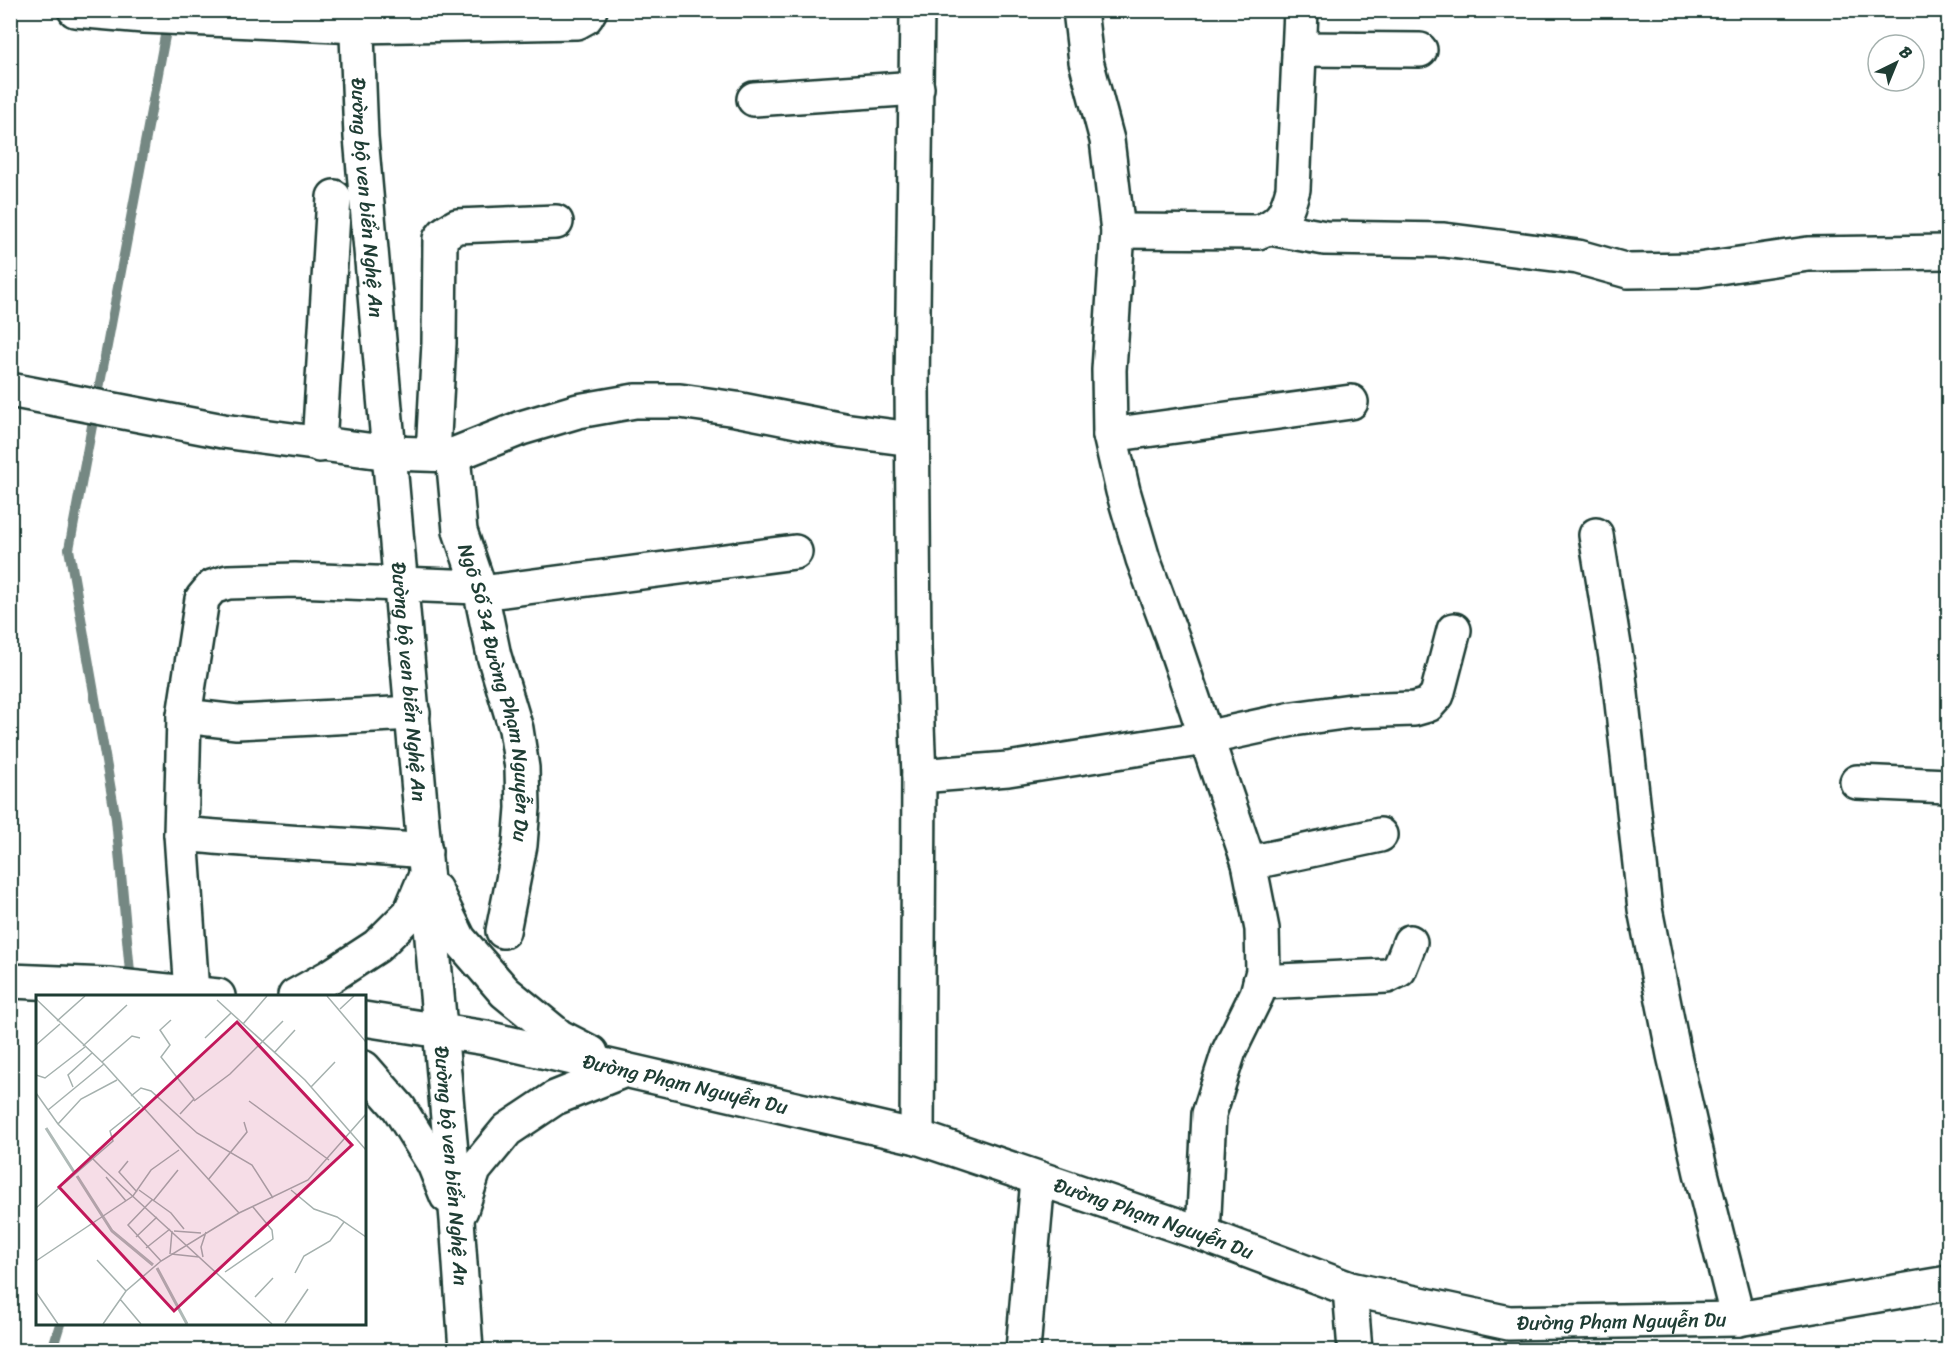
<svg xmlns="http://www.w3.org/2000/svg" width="1959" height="1361" font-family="Sriracha,sans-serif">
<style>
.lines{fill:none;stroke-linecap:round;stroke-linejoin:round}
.stream{stroke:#758883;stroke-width:10}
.minor-casing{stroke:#1f3d34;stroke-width:38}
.major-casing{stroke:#1f3d34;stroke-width:38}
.minor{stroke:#fff;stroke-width:33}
.major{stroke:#fff;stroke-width:33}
.labels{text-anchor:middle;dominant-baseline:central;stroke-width:4.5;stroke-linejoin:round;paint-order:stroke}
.street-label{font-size:20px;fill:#1f3d34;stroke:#fff}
.inset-river{fill:none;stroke:#afbab7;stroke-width:3}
.inset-road{fill:none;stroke:#a5b1ae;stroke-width:1.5}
.view{fill:#c2185b;fill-opacity:0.15;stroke:#c2185b;stroke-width:3}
.inset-edge{fill:none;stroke:#1f3d34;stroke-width:3}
</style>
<rect width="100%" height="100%" fill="#fff"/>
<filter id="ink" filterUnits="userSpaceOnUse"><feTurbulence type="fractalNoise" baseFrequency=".0167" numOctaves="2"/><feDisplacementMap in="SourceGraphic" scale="12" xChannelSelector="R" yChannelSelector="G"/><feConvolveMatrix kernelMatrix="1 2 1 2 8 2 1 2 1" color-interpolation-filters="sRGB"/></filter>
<g filter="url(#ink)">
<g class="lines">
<g class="stream">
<polyline points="131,983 116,819 69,549 168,20"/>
<polyline points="52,1350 60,1324"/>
</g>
<g class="minor-casing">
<g id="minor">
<polyline points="75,10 144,16 357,26 577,22 586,17 590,10"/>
<polyline points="917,10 912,385 914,649 919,776 917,1137"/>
<polyline points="1080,10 1086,61 1107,140 1118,231 1109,370 1110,435 1123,491 1143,559 1172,637 1249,863 1262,929 1263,971 1257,994 1229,1051 1209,1114 1203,1234"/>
<polyline points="1299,49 1420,50"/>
<polyline points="754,99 917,88"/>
<polyline points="1270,228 1325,238 1444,240 1578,257 1628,271 1698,270 1808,254 1948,252"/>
<path d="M1118 231 1258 232C1282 224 1287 212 1293 189L1301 10"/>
<polyline points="10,390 223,431 390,453 453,455 521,428 578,411 635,401 680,401 736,409 843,430 912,439"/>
<polyline points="1110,435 1351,402"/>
<polyline points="319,445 334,197"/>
<polyline points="433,454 439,343 440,239 445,233 457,226 556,222"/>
<path id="s1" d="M453 455 460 531 481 593 494 656 516 729 522 768 523 808 520 845 503 931"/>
<polyline points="1596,535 1619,676 1645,909 1674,1055 1701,1173 1738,1319"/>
<polyline points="481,593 795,552"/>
<polyline points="184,716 237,722 413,713"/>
<polyline points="919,776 1008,769 1205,738 1293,719 1351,711 1414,709 1428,705 1437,695 1454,630"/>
<polyline points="1857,782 1948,786"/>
<path d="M181 834C262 842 344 844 425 851"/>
<polyline points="1249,863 1380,835"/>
<polyline points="1260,982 1387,976 1399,970 1410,942"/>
<polyline points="192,993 181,834 184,716 202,599 212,587 228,582 295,580 478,587"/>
<polyline points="1350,1289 1355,1350"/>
<polyline points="1023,1350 1038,1179"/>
</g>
</g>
<g class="major-casing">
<g id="major">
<path id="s2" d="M356 10 361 137 457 1220 466 1350"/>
<polyline points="435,890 459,939 505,992 560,1037 591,1053"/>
<polyline points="10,981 108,985 218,996"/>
<polyline points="295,996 331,976 377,946 410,913 426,875"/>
<path id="s3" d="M364 1019 486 1038 917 1137 1203 1234 1350 1289 1509 1323 1738 1319 1948 1283"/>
<polyline points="364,1068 399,1108 434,1164 447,1196"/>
<polyline points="461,1210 474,1170 507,1130 555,1098 625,1070"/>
</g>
</g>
<use href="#minor" class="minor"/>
<use href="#major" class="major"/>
</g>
</g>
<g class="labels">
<g class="street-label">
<text stroke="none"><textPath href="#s2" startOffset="188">Đường bộ ven biển Nghệ An</textPath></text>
<text stroke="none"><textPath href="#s2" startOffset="674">Đường bộ ven biển Nghệ An</textPath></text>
<text stroke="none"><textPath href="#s1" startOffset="243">Ngõ Số 34 Đường Phạm Nguyễn Du</textPath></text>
<text stroke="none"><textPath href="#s3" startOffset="328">Đường Phạm Nguyễn Du</textPath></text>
<text stroke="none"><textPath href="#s2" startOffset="1160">Đường bộ ven biển Nghệ An</textPath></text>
<text stroke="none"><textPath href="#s3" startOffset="816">Đường Phạm Nguyễn Du</textPath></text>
<text stroke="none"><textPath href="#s3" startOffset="1300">Đường Phạm Nguyễn Du</textPath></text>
</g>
</g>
<g transform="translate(36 995)">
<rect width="330" height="330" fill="#fff"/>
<path class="inset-river" d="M10 133 38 177M41 181 76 236 117 270M121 273 151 329"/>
<path class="inset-road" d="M291 1 330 47M0 4 68 69 203 218M181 5 269 85 330 155M304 14 318 1M135 25 124 35 134 50 125 62 158 104 144 119M21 26 49 1M207 29 231 1M169 43 195 18M0 50 24 29M47 51 91 10M238 58 259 35M66 67 96 41 104 43M0 80 9 83 49 52M37 92 32 80 56 58M275 92 299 67M0 98 22 129 67 174 236 329M95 101 105 93 115 96 161 138 216 170 237 203M158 106 194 79 247 26M213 106 293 165M12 115 68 69M22 129 45 104 81 85M92 166 83 177 101 197M70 182 90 206M172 185 211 137 208 127M103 195 135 218 148 234M255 195 278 214 301 222 330 242M116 205 92 230 125 266M117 206 142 175M0 213 77 146 74 136 104 112M138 236 165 238M100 242 121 222M110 253 134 234M134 259 136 236M135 259 163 262M167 262 165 252 170 237M61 265 90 296M0 266 97 201 115 175 143 155M189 277 237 244 236 235 217 212M259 278 268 261 294 246 308 227M0 297 22 329M219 302 237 283M84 304 105 329M249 328 272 294M67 329 90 296 125 266 203 218 272 185 330 119"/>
<path class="view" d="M201 27 316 150 138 316 23 192Z"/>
<rect width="330" height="330" class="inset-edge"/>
</g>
<rect width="1959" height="1361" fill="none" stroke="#fff" stroke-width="36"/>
<rect x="18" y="18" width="1923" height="1325" fill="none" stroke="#1f3d34" stroke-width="2" filter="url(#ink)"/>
<g transform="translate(1896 63) rotate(43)"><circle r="28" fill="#ffffff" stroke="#a5b1ae" stroke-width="1.5"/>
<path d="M0-4.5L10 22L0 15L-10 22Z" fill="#1f3d34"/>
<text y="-9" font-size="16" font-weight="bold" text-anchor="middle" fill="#1f3d34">B</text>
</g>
</svg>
